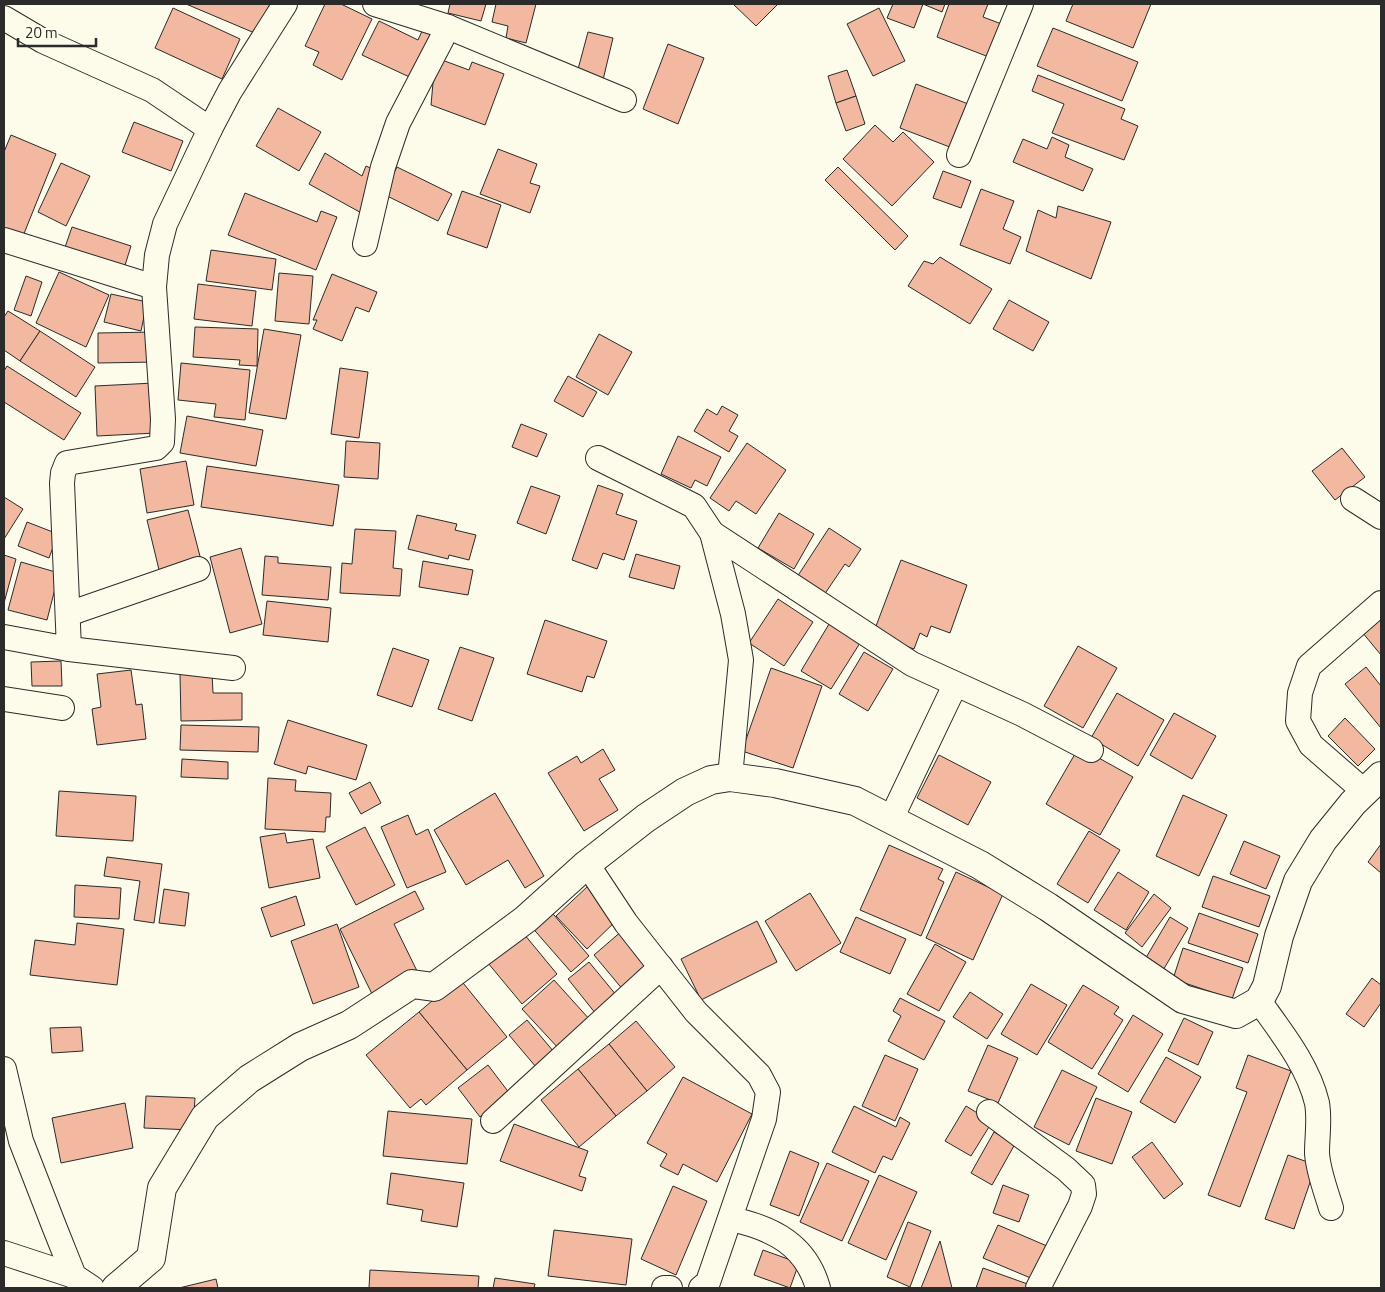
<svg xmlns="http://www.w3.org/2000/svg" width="1385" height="1292" font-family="'Titillium Web',sans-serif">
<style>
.building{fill:#f2b8a0;stroke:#2b2b2b}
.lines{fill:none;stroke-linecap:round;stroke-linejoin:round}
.street-casing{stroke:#2b2b2b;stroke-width:26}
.secondary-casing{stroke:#2b2b2b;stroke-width:30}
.street{stroke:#fdfbea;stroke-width:24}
.secondary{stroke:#fdfbea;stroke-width:28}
</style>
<rect width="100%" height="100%" fill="#fdfbea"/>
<g class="building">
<polygon points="186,4 270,4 257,34"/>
<polygon points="325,4 341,4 372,19 342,80 313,65 319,52 305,46"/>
<polygon points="450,4 486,4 481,21 448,13"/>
<polygon points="496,4 536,4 526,43 506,38 508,26 492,22"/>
<polygon points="733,4 778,4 756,26"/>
<polygon points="893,4 945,4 942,12 923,4 914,28 887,18"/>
<polygon points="949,4 988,4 983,17 1007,26 994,59 937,37"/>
<polygon points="1073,4 1151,4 1133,48 1066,21"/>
<polygon points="173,8 240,39 222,79 155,48"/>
<polygon points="879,8 905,61 873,76 847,24"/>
<polygon points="379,21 418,40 423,29 437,36 416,80 362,55"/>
<polygon points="1053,28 1138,62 1122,101 1037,66"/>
<polygon points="588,32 613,38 603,80 577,73"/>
<polygon points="668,44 704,58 678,124 643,109"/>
<polygon points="442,60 469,70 472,62 504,74 485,125 431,105 433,83"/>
<polygon points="847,70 856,96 836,103 828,76"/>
<polygon points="1038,75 1125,109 1121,119 1138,126 1124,160 1052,133 1064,104 1032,91"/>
<polygon points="916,84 971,105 955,149 900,128"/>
<polygon points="856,96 865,124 846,131 836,103"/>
<polygon points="278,108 321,132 299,171 256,146"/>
<polygon points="134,122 183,141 171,171 122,152"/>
<polygon points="875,125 893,142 903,132 934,162 892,206 843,159"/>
<polygon points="11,135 56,154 23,236 4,229 4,152"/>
<polygon points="1052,137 1069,145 1065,157 1093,169 1083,191 1013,162 1023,139 1047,149"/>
<polygon points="498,149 537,164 530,183 540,186 530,213 480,194"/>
<polygon points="325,153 362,176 366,166 377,171 365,215 309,184"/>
<polygon points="61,163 90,176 66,226 38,212"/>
<polygon points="397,167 452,194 438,221 383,194"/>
<polygon points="838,167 908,236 895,250 825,180"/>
<polygon points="943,171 971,181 961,208 933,198"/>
<polygon points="981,189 1014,201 1003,229 1021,237 1010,264 960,245"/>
<polygon points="462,191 501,205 487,248 447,234"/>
<polygon points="245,193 317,222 321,211 337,217 316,270 228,235"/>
<polygon points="1058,206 1111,222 1091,279 1026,251 1038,210 1056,218"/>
<polygon points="72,227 131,246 122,275 62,256"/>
<polygon points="211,250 276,259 272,290 206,281"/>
<polygon points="940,257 992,289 970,324 908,286 924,261 933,264"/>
<polygon points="59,272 109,295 86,347 36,323"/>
<polygon points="279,273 313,276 309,324 275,321"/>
<polygon points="332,274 377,292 369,312 356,307 342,341 313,329 317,320 313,320"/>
<polygon points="26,276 42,282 31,316 14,310"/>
<polygon points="198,284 256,291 252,326 194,319"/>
<polygon points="111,294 147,302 141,331 104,322"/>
<polygon points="1009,300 1049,322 1033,351 993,329"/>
<polygon points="8,311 40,331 20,361 4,350 4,317"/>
<polygon points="195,327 258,329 257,366 239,365 240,360 193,357"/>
<polygon points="264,329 301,335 286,419 249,413"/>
<polygon points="40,331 95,367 76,397 20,361"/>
<polygon points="156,332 157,362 98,363 98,333"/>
<polygon points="599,334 632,352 608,395 576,377"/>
<polygon points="181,363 250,370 245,420 214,417 216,404 178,400"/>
<polygon points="7,366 81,413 64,440 4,402 4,371"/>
<polygon points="340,368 368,372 359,438 331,434"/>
<polygon points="568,376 597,392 583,417 554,401"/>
<polygon points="154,383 156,433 97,436 95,386"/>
<polygon points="722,406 738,415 729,431 738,436 729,452 694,431 707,409 717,415"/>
<polygon points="187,416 263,430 256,466 180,453"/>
<polygon points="521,424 547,434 537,457 512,447"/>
<polygon points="678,436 721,457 707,486 695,480 691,488 661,474"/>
<polygon points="346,441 380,443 378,479 344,477"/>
<polygon points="747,443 786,470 756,514 736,501 729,511 710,498"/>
<polygon points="1342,448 1365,477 1335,500 1312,471"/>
<polygon points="186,461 194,505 147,513 140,469"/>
<polygon points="207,466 339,485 333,526 201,507"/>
<polygon points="598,485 623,494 616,514 637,521 624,560 603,553 597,569 572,560"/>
<polygon points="531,486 560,496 546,534 517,523"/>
<polygon points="4,497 23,509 4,539"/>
<polygon points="188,510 202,564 160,574 147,520"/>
<polygon points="779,513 814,534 794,569 758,548"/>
<polygon points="417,515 457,524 455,530 476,535 469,560 449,555 448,559 408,549"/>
<polygon points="27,522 58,534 49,558 18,546"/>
<polygon points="829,528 861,549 849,567 845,564 824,595 797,577"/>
<polygon points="355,529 396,531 393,568 402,569 400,596 340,593 342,563 352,564"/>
<polygon points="241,548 262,624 230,633 210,557"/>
<polygon points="636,554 680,566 674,589 629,577"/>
<polygon points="4,555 16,559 4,603"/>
<polygon points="265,556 278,557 278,563 331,567 328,600 262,595"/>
<polygon points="901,560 967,585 950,633 931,626 927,637 920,633 914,649 873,634"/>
<polygon points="423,561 473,570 468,595 419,587"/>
<polygon points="21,562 59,573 47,620 8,610"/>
<polygon points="778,599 813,622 784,666 749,643"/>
<polygon points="267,601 331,608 328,642 263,635"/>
<polygon points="1381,615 1381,655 1362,632"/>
<polygon points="545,620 607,641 594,678 587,676 582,692 527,674"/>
<polygon points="829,624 860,643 831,689 801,671"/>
<polygon points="1078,646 1117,668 1083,728 1044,706"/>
<polygon points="460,647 494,658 472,721 438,709"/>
<polygon points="393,648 429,660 412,707 377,695"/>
<polygon points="864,652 893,669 868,711 839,694"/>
<polygon points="61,661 62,686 32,686 31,662"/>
<polygon points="1366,667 1381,686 1381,728 1345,684"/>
<polygon points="771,668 822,686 793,768 742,751"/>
<polygon points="131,670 136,705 142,704 146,739 97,745 92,709 101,707 97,674"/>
<polygon points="212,673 213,693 242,693 242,720 181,721 180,674"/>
<polygon points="1117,693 1164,720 1138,766 1091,738"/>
<polygon points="1174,713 1216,736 1192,779 1150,755"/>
<polygon points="1345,718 1375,749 1358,766 1328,736"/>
<polygon points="288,720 367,745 356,780 308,766 306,774 274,764"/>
<polygon points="181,725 259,727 258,752 180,750"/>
<polygon points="1079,747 1133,777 1100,835 1046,804"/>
<polygon points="603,749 615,770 599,779 618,810 584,831 548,773 577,756 581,763"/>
<polygon points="939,755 991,782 968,825 917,798"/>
<polygon points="182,759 228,762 228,779 181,777"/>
<polygon points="268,778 296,780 295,791 331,793 330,817 326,817 325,832 265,829"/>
<polygon points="370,782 381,803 361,814 349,793"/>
<polygon points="59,791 136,796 133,841 56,836"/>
<polygon points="495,793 544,876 525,888 508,860 466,885 434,830"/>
<polygon points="1183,795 1227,815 1199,876 1156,856"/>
<polygon points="408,815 416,835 428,829 446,872 407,888 381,827"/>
<polygon points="365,827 395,885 356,905 326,847"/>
<polygon points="1089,831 1120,850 1088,903 1057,884"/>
<polygon points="285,833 287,843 313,839 320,878 269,888 260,837"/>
<polygon points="1244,841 1280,856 1266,889 1230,874"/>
<polygon points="1381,844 1381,873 1368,862"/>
<polygon points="889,845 943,869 938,879 944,882 921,936 860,910"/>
<polygon points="107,857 162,864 154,923 134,920 140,881 104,876"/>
<polygon points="956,872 1003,894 973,960 926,938"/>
<polygon points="1118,872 1149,892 1126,930 1094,910"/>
<polygon points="1213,876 1270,896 1259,927 1202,907"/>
<polygon points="75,885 121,888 119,919 74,917"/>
<polygon points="588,886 618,919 587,949 556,916"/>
<polygon points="164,889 189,893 185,926 159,923"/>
<polygon points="415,891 424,909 394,924 419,975 374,998 340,929"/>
<polygon points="810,893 841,943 796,971 765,921"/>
<polygon points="1154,894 1171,908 1142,947 1125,933"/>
<polygon points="296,896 305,925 271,937 261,908"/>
<polygon points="548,908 589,956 571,972 529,924"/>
<polygon points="1199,913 1258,934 1248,963 1188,943"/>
<polygon points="856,917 906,939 890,974 840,952"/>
<polygon points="1170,917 1188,928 1162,972 1144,961"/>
<polygon points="757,921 777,962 701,1000 681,959"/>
<polygon points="77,923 124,929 117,985 30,975 35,940 75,945"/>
<polygon points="337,924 359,987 313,1004 291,941"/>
<polygon points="623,930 653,967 624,991 594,955"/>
<polygon points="524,934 557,974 522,1004 488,963"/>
<polygon points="935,944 966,962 939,1011 907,994"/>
<polygon points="1183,948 1243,968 1232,999 1173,979"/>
<polygon points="589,962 617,996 596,1014 568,979"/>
<polygon points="459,978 507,1037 467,1070 419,1012"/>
<polygon points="1372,978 1381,985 1381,1003 1364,1027 1346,1014"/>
<polygon points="554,980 591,1021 560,1050 522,1009"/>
<polygon points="1031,984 1067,1005 1037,1055 1001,1034"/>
<polygon points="1083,985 1119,1007 1114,1014 1123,1020 1092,1069 1048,1042"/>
<polygon points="970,992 1003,1014 987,1039 953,1017"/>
<polygon points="900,998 945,1021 924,1060 888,1041 901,1016 893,1011"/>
<polygon points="419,1012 467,1070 426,1105 421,1099 410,1108 366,1055"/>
<polygon points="1133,1015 1163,1034 1128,1092 1098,1074"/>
<polygon points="1184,1018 1213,1032 1198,1065 1168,1051"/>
<polygon points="527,1020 554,1052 536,1067 509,1035"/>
<polygon points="636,1021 675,1067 647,1091 609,1044"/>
<polygon points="81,1027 83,1051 52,1053 50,1028"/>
<polygon points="609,1044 647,1091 616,1116 578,1069"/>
<polygon points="988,1045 1018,1058 998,1103 968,1091"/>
<polygon points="885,1055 918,1069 895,1121 862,1106"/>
<polygon points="1248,1055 1291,1071 1240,1207 1208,1195 1247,1092 1236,1088"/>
<polygon points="1166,1057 1201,1077 1175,1123 1140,1102"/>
<polygon points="488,1065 510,1094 480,1117 458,1088"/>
<polygon points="578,1069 616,1116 579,1147 541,1100"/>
<polygon points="1062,1070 1097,1087 1069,1145 1034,1127"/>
<polygon points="683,1077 752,1114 717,1182 683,1164 678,1175 660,1166 667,1154 647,1143"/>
<polygon points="146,1096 195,1098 193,1130 144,1128"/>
<polygon points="1096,1098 1132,1112 1112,1164 1076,1151"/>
<polygon points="125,1103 133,1148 61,1163 52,1118"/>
<polygon points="854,1106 896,1127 900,1117 910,1123 892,1160 883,1156 875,1173 832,1152"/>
<polygon points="966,1106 992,1122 971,1156 945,1141"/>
<polygon points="388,1111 472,1119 467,1164 383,1156"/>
<polygon points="514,1124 588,1151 579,1176 586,1178 582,1191 500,1161"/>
<polygon points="994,1132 1015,1144 992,1185 971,1173"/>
<polygon points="1152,1142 1183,1184 1164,1199 1132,1157"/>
<polygon points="790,1151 819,1163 799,1216 770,1205"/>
<polygon points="1288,1155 1316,1165 1294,1229 1265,1219"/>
<polygon points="827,1163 869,1181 842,1241 800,1222"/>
<polygon points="391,1173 464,1183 457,1227 421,1221 423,1210 387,1204"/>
<polygon points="879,1175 917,1192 886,1260 848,1243"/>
<polygon points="1003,1185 1029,1195 1019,1222 993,1213"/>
<polygon points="673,1186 707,1201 676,1275 641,1259"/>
<polygon points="908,1222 931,1231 910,1287 887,1277"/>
<polygon points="998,1225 1047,1246 1033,1279 983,1258"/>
<polygon points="554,1230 632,1239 626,1285 548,1276"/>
<polygon points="940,1241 952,1288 921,1288"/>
<polygon points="763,1250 799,1263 790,1288 754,1275"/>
<polygon points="983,1268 1033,1286 1032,1288 976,1288"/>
<polygon points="370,1270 479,1276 478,1288 369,1288"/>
<polygon points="495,1278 535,1284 534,1288 493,1288"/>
<polygon points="216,1279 218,1288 179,1288"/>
</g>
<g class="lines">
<g class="street-casing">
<g id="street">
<polyline points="4,18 43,41 152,90 210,129 165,224 157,255 154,287 163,419 162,442 156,448 67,463 63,473 62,483 69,649 4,637"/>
<polyline points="448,27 624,100"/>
<polyline points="210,129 230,91 285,4"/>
<polyline points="959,155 1021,4"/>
<polyline points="4,240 154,287"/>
<polyline points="365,244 383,167 398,123 448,27 375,4"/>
<polyline points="598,458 694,506 712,533 733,614 741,660 730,777"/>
<polyline points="1353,499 1381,517"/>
<polyline points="712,533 912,664 1022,714 1091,750"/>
<polyline points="68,614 198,569"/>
<polyline points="69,649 233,668"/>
<polyline points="4,699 62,708"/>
<polyline points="1365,792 1311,745 1298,721 1300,693 1309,666 1381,603"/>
<polyline points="891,819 955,685"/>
<polyline points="587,864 626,923 696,1012 759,1075 768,1092 764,1119 708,1282 701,1288"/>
<path d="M1259 1001C1281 1032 1308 1065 1317 1103 1320 1120 1317 1136 1317 1153 1318 1171 1326 1191 1331 1208"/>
<polyline points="4,1069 21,1141 54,1226 74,1276 92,1288"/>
<polyline points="989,1112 1066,1169 1083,1185 1084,1194 1080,1206 1038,1288"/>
<polyline points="493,1121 661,967"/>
<path d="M731 1219C773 1228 806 1245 818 1288"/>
<polyline points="4,1253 74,1276"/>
<polyline points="664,1288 670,1288"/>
</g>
</g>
<g class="secondary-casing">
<polyline id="secondary" points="116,1288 151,1258 162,1188 205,1117 249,1079 300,1047 349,1025 412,984 434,987 526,919 587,864 646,818 685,792 711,780 730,777 775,783 855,801 980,865 1048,907 1183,999 1236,1014 1259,1001 1267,986 1279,936 1298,881 1323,840 1353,803 1381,776"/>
</g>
<use href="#street" class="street"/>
<use href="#secondary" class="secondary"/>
</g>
<rect width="1385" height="1292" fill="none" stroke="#2b2b2b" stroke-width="10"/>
<path d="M18 38v8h78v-8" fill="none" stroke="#2b2b2b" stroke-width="2.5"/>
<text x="25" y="38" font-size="15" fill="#2b2b2b" stroke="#fdfbea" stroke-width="4" paint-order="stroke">20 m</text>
</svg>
